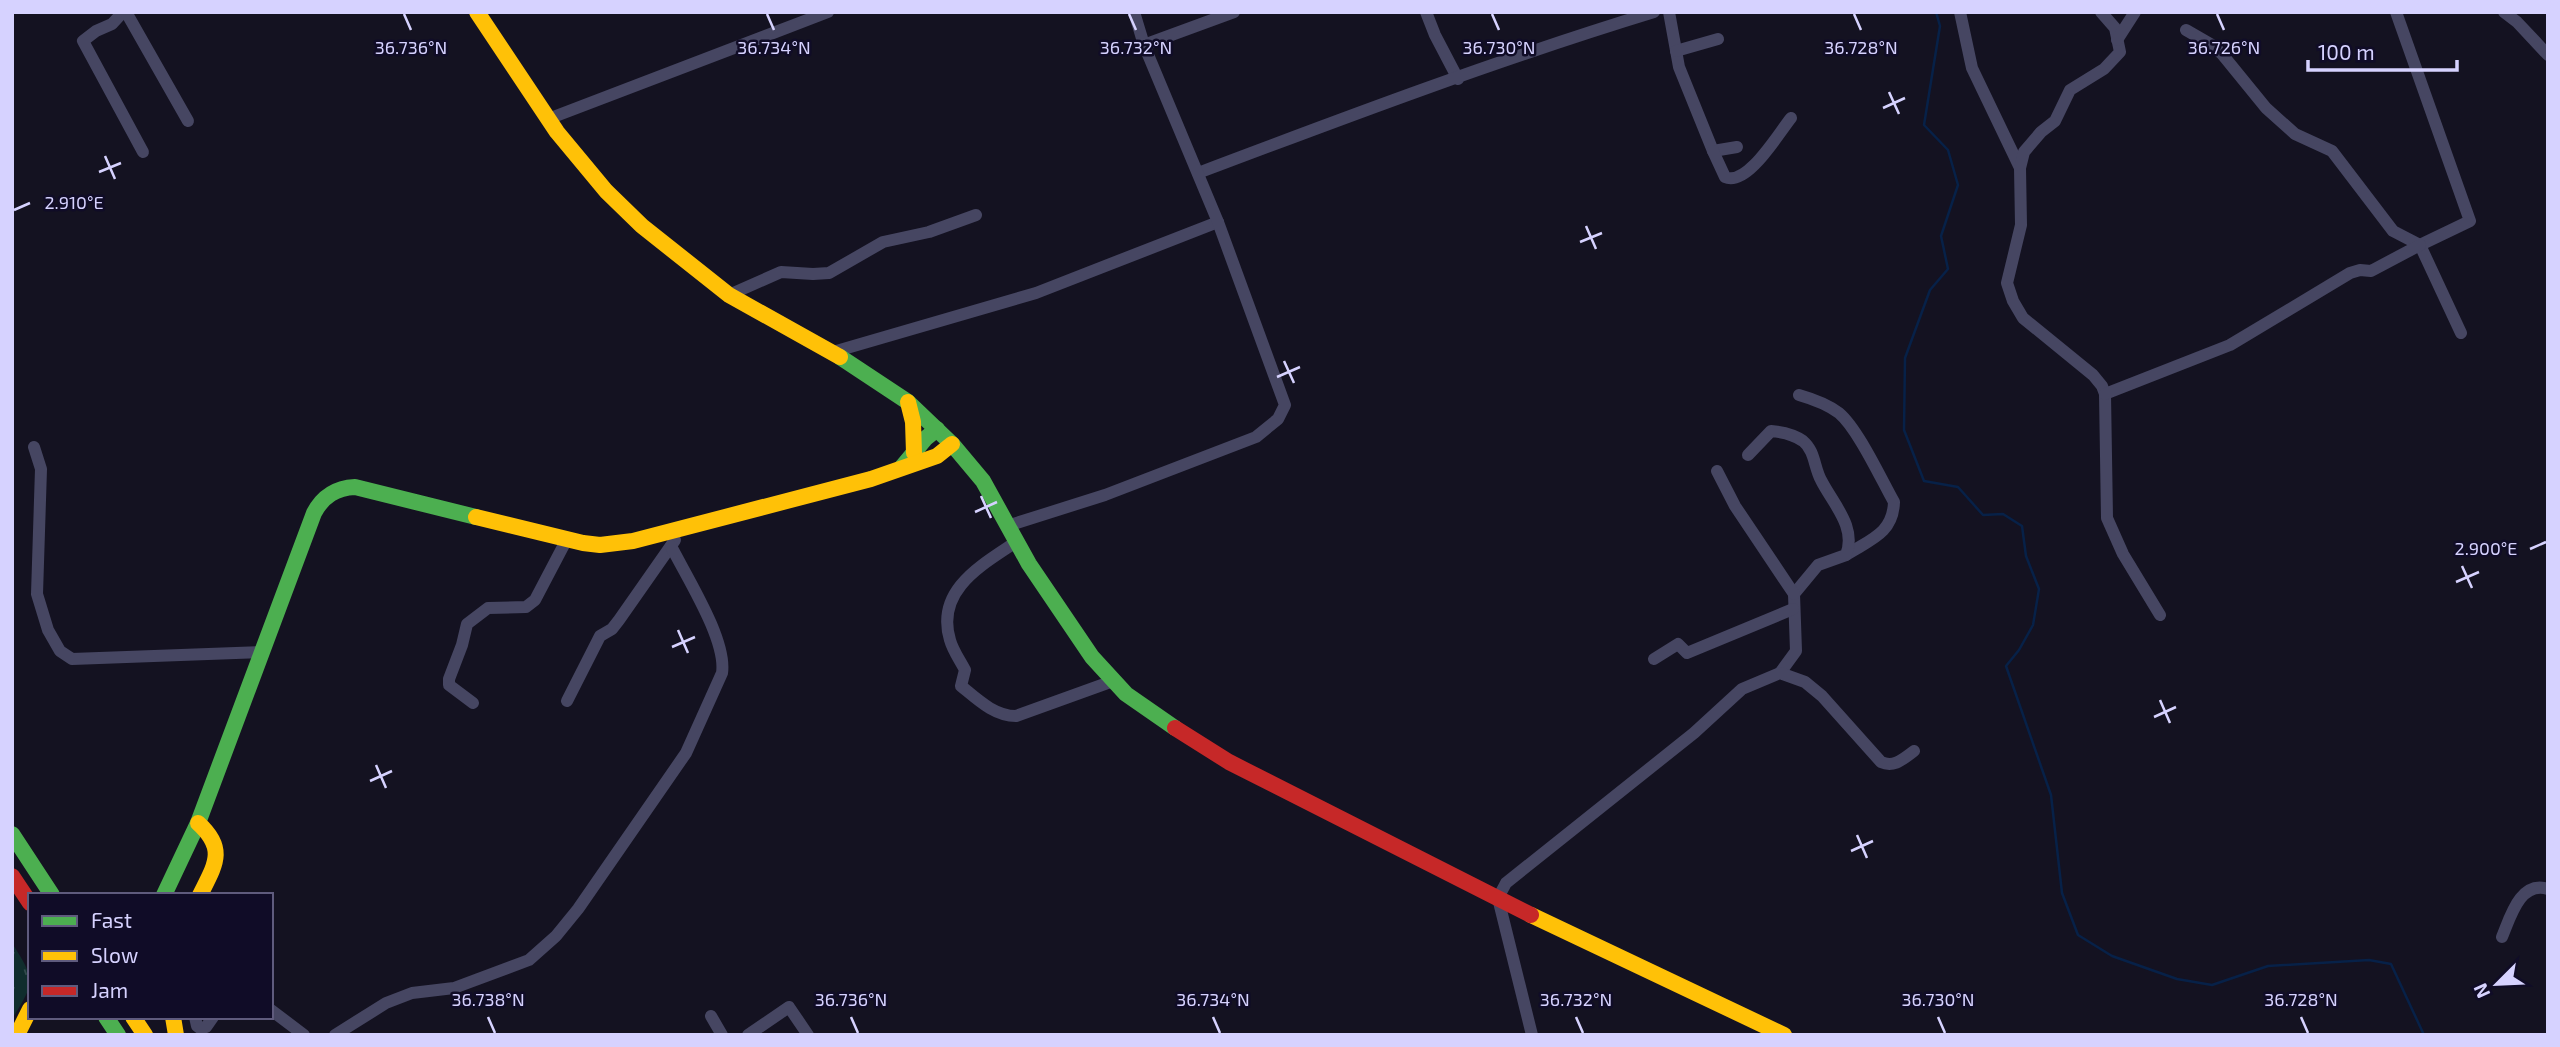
<svg xmlns="http://www.w3.org/2000/svg" width="2560" height="1047" font-family="'Exo 2',sans-serif">
<style>
.grass{fill:url(#grass-tufts)}
.lines{fill:none;stroke-linecap:round;stroke-linejoin:round}
.stream{stroke:#072148;stroke-width:2.5}
.street{stroke:#464662;stroke-width:12}
.fast{stroke:#4caf50;stroke-width:16}
.slow{stroke:#ffc107;stroke-width:16}
.jam{stroke:#c62828;stroke-width:16}
.ticks{fill:none;stroke:#d6d2ff;stroke-width:2.5}
.ticks-label{font-size:18px;text-anchor:middle;fill:#d6d2ff;stroke:#100c27;stroke-width:5;stroke-linejoin:round;paint-order:stroke}
</style>
<defs>
<pattern id="grass-tufts" width="24" height="20" patternUnits="userSpaceOnUse" patternTransform="scale(1.75)"><rect width="24" height="20" fill="#102d2d"/><path d="M3 7l-1-3M5 7V3M7 7l1-3M15 17l-1-3M17 17v-4M19 17l1-3" fill="none" stroke="#324b4c"/></pattern>
</defs>
<rect width="100%" height="100%" fill="#141221"/>
<path class="grass" d="M12 943C36 981 35 982 12 1019Z"/>
<g class="lines">
<polyline class="stream" points="1936,12 1940,26 1924,125 1948,150 1958,185 1941,236 1948,269 1930,290 1905,358 1904,430 1924,481 1958,487 1983,515 2003,514 2022,526 2026,556 2039,589 2033,625 2019,650 2006,666 2051,795 2062,893 2078,935 2112,956 2177,979 2212,985 2268,966 2369,960 2391,964 2424,1035"/>
<g class="street">
<polyline points="123,12 112,24 96,31 83,41 143,152"/>
<polyline points="126,12 188,121"/>
<polyline points="1426,12 1435,35 1458,79"/>
<polyline points="1669,12 1679,67 1713,151 1737,147"/>
<polyline points="1960,12 1972,68 2020,168"/>
<polyline points="2101,12 2115,28 2120,52 2104,69 2070,90 2055,121 2041,132 2024,152 2020,168 2021,225 2007,283 2013,301 2023,318 2093,375 2102,386 2105,394 2107,518 2123,554 2160,615"/>
<polyline points="2396,12 2470,221 2420,245 2461,333"/>
<polyline points="2504,12 2517,22 2548,55"/>
<polyline points="2186,30 2212,45 2222,54 2266,108 2295,134 2332,151 2393,231 2420,245"/>
<polyline points="2117,40 2135,12"/>
<polyline points="1144,45 1234,12"/>
<polyline points="1676,51 1718,39"/>
<polyline points="548,119 828,12"/>
<path d="M1713 151 1725 177C1747 187 1778 134 1791 118"/>
<path d="M1198 173C1349 116 1500 59 1654 12"/>
<polyline points="729,295 781,272 813,274 829,273 883,242 929,232 976,215"/>
<polyline points="833,352 1036,293 1218,222"/>
<polyline points="2105,394 2230,345 2350,273 2360,270 2371,271 2420,245"/>
<path d="M1799 395C1813 399 1827 404 1839 413 1858 429 1881 479 1894 502 1893 534 1869 540 1846 555"/>
<polyline points="34,447 41,469 37,594 48,630 60,651 72,659 261,652"/>
<path d="M1748 455 1771 431C1782 432 1793 434 1803 441 1815 451 1814 467 1821 480 1833 504 1857 527 1846 555L1818 565 1794 594 1796 651 1780 673"/>
<polyline points="1717,471 1735,506 1794,594"/>
<polyline points="1007,526 1105,495 1256,437 1278,419 1285,405 1218,222 1144,45 1134,12"/>
<path d="M1016 542C982 565 935 590 950 640 953 651 960 660 965 670L961 686C977 699 994 716 1016 716L1113 681"/>
<polyline points="1654,659 1678,644 1687,653 1793,609"/>
<polyline points="567,701 600,636 612,629 619,620 675,540"/>
<polyline points="473,703 449,685 449,679 462,645 467,624 488,608 526,607 535,600 567,539"/>
<path d="M2502 937C2510 918 2520 880 2548 889"/>
<polyline points="271,1010 304,1035"/>
<polyline points="711,1016 722,1035"/>
<polyline points="195,1017 197,1026 201,1029 206,1027 213,1017"/>
<path d="M335 1035 386 1003 412 993 454 988 529 960 556 936 578 909 686 753 722 673C727 640 687 578 671 546"/>
<polyline points="748,1035 789,1007 808,1035"/>
<path d="M1532 1035 1498 898 1506 883 1694 733 1742 689 1780 673 1805 682 1822 696 1881 762C1894 768 1903 759 1914 751"/>
</g>
<g class="fast">
<polyline points="840,357 908,402 952,444 983,481 1029,564 1092,657 1126,694 1175,728"/>
<polyline points="901,468 926,438 937,429"/>
<polyline points="12,834 52,895"/>
<path d="M164 895 198 823 314 513C323 496 336 488 355 487L476 517"/>
<polyline points="106,1017 118,1035"/>
</g>
<g class="slow">
<polyline points="477,12 557,132 606,191 642,226 729,295 840,357"/>
<polyline points="908,402 913,422 914,453"/>
<polyline points="476,517 583,543 600,545 633,541 871,479 937,456 952,444"/>
<path d="M198 823C227 849 215 865 200 895"/>
<polyline points="1531,915 1784,1035"/>
<polyline points="133,1017 145,1035"/>
<polyline points="173,1017 176,1035"/>
<polyline points="17,1035 30,1009"/>
</g>
<g class="jam">
<polyline points="1175,728 1229,762 1531,915"/>
<polyline points="12,876 30,903"/>
</g>
</g>
<path class="ticks" d="M404 14 411 30M767 14 774 30M1129 14 1136 30M1492 14 1499 30M1854 14 1861 30M2217 14 2224 30M1889 92 1899 114M1883 108 1905 98M105 156 115 179M99 172 121 163M14 210 30 203M1586 226 1596 249M1580 242 1602 233M1284 361 1294 383M1277 377 1300 367M981 496 991 518M975 512 997 502M2530 549 2546 542M2462 566 2472 588M2456 582 2479 572M678 630 688 653M672 647 695 637M2160 700 2170 723M2154 717 2176 707M376 765 386 788M370 781 392 771M1857 835 1867 858M1851 851 1873 841M488 1017 495 1033M851 1017 858 1033M1213 1017 1220 1033M1576 1017 1583 1033M1938 1017 1945 1033M2301 1017 2308 1033"/>
<g class="ticks-label">
<text x="1861" y="54">36.728°N</text>
<text x="411" y="54">36.736°N</text>
<text x="774" y="54">36.734°N</text>
<text x="1136" y="54">36.732°N</text>
<text x="1499" y="54">36.730°N</text>
<text x="2224" y="54">36.726°N</text>
<text x="74" y="209">2.910°E</text>
<text x="2486" y="555">2.900°E</text>
<text x="488" y="1006">36.738°N</text>
<text x="851" y="1006">36.736°N</text>
<text x="1213" y="1006">36.734°N</text>
<text x="1576" y="1006">36.732°N</text>
<text x="1938" y="1006">36.730°N</text>
<text x="2301" y="1006">36.728°N</text>
</g>
<rect width="2560" height="1047" fill="none" stroke="#d6d2ff" stroke-width="28"/>
<rect x="28" y="893" width="245" height="126" fill="#100c27" stroke="#5f5b7d" stroke-width="2"/>
<rect x="42" y="916" width="35" height="10" fill="#4caf50" stroke="#5f5b7d" stroke-width="2"/>
<text x="91" y="928" font-size="21" fill="#d6d2ff">Fast</text>
<rect x="42" y="951" width="35" height="10" fill="#ffc107" stroke="#5f5b7d" stroke-width="2"/>
<text x="91" y="963" font-size="21" fill="#d6d2ff">Slow</text>
<rect x="42" y="986" width="35" height="10" fill="#c62828" stroke="#5f5b7d" stroke-width="2"/>
<text x="91" y="998" font-size="21" fill="#d6d2ff">Jam</text>
<g transform="translate(2497 984) rotate(246)" stroke="#100c27" stroke-width="5" paint-order="stroke">
<path d="M0-5L12 26L0 18L-12 26Z" fill="#d6d2ff"/>
<text y="-10" font-size="19" font-weight="bold" text-anchor="middle" fill="#d6d2ff">N</text>
</g>
<path d="M2308 60v10h149v-10" fill="none" stroke="#d6d2ff" stroke-width="3.5"/>
<text x="2318" y="60" font-size="21" fill="#d6d2ff" stroke="#100c27" stroke-width="5" paint-order="stroke">100 m</text>
</svg>
